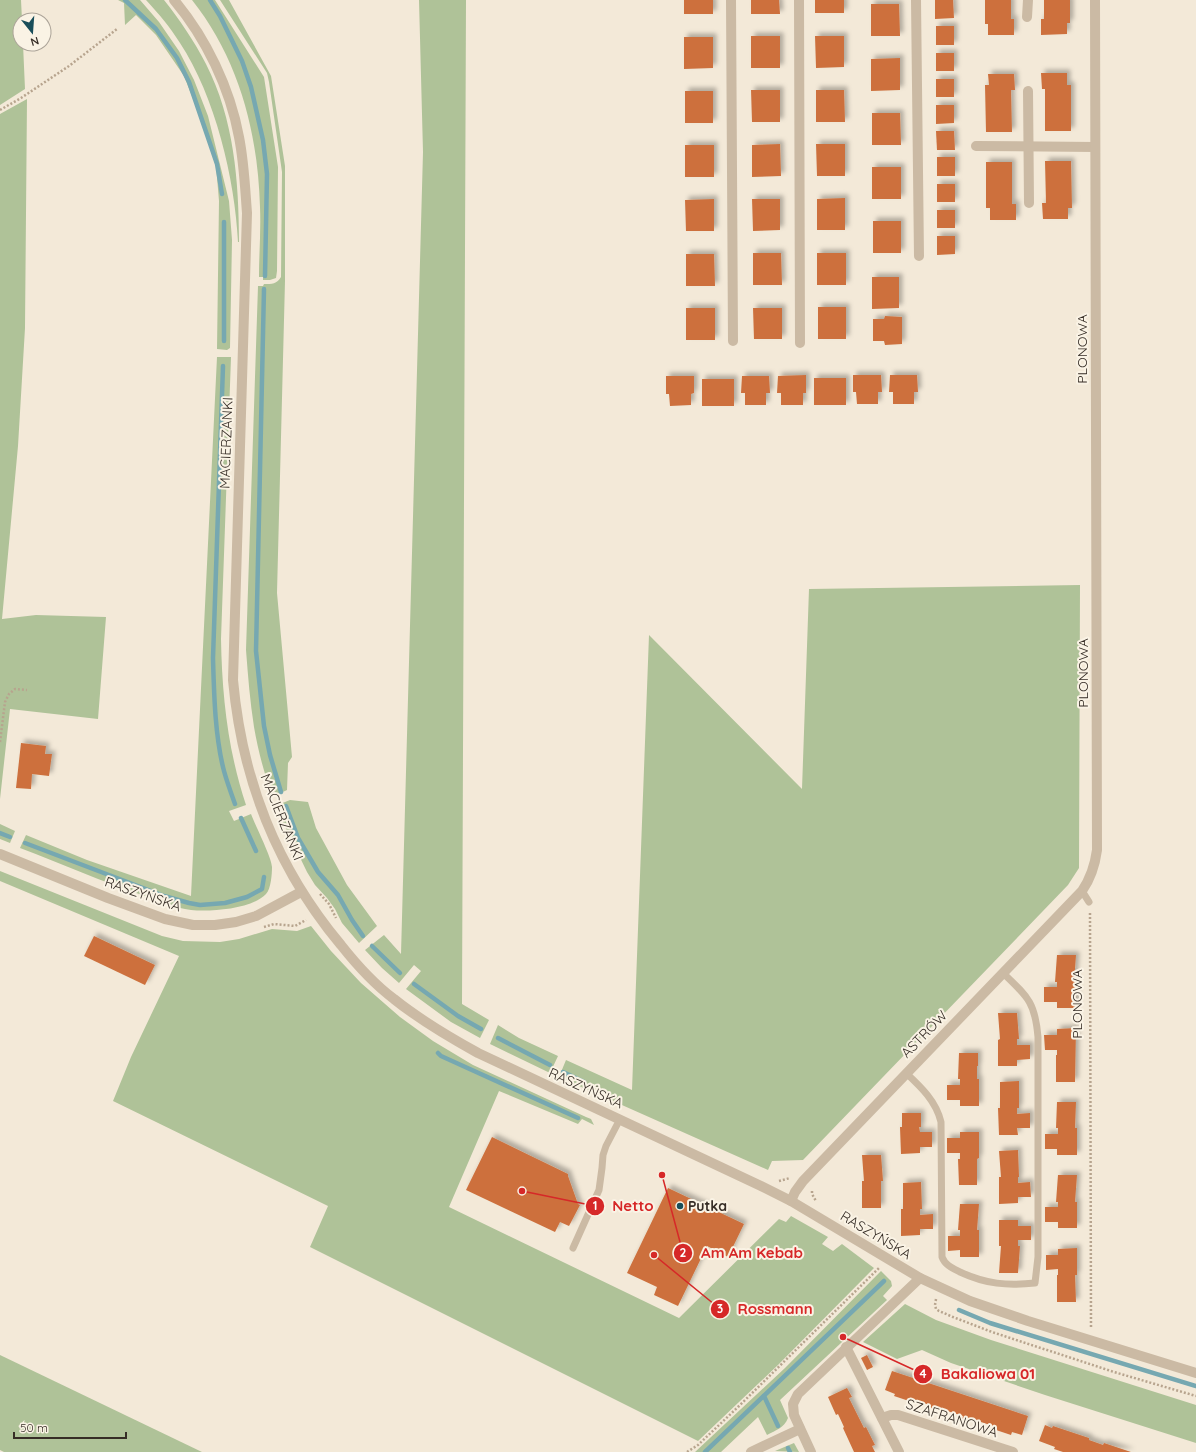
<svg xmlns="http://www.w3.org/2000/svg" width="1196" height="1452" font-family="Quicksand,sans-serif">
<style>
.green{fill:#afc298}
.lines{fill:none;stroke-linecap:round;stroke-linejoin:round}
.stream{stroke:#76a8b1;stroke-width:4.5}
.building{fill:#cd703c;filter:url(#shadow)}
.path{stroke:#b7a48e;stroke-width:2.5;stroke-dasharray:2 2;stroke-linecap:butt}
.lane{stroke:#cbbaa4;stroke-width:7}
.street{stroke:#cbbaa4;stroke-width:10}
.poi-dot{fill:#194e5a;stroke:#faf3e5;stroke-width:1.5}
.labels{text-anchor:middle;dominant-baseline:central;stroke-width:4;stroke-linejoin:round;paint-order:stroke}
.street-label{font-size:14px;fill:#362d26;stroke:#faf3e5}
.poi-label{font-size:14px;font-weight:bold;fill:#362d26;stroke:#faf3e5;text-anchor:start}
.leader{fill:none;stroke:#d62828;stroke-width:1.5}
.callout-dot{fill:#d62828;stroke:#faf3e5;stroke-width:1.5}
.mark-label{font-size:12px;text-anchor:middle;font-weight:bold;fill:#fff}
.callout-label{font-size:15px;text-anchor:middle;font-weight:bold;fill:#d62828;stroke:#faf3e5;stroke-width:4;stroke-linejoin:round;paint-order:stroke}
</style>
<defs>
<filter id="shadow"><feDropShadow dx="3.5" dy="-3.5" stdDeviation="2" flood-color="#0004"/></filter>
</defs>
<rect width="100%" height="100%" fill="#f3e9d8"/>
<g class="green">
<polygon points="0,0 21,0 22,20 20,20 20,44 23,44 25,89 0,105"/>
<polygon points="118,0 140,0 159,22 179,51 194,80 208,116 229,201 232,240 230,348 227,350 217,349 219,201 216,165 197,109 184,76 156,35 136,15 125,25 124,3"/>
<path d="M146 0H164C180 20 194 41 206 64 234 119 239 181 239 242H238C235 179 215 96 180 43 170 27 159 14 146 0Z"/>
<path d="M192 0H215L264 77 278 167 277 271 276 278 270 280H263V277H259C259 254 261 230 260 207 258 133 239 59 192 0Z"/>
<path d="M220 0H229L271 76 285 166V281L277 593 292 757 288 763 287 790 285 791 272 796C264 773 258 750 254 727 250 702 248 676 246 650L258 286H263L264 284C272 284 277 284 281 277L282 172 269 82 267 73Z"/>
<polygon points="419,0 466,0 462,1004 489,1020 480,1038 451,1022 406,989 421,971 414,965 399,983 382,968 365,950 384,935 401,954 423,152"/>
<polygon points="27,99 25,328 18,446 2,619 36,615 106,617 98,719 10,709 0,799 0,114"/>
<path d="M217 357H231L221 639C222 696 228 751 246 805L229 811 234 821 251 814C255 825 272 858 272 867 272 874 271 889 266 894 252 909 211 912 191 910 175 908 160 901 145 896 103 882 62 864 20 848L26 835 87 860 191 896Z"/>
<polygon points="1080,585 1079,868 1068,885 803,1160 772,1161 768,1170 559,1077 566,1060 632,1090 649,635 802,789 809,589"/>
<polygon points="290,800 308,802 316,828 347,885 377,926 359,943 342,923 335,909 327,898 315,885 307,872 275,806"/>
<polygon points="0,824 15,831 10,843 0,839"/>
<polygon points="0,871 162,936 183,941 220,942 239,939 272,929 297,931 311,926 331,951 361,983 400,1017 433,1041 473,1065 586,1117 591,1119 594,1125 582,1119 578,1124 499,1091 449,1207 679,1318 779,1219 786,1222 791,1216 828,1237 822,1244 833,1251 842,1244 874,1268 778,1365 698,1441 310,1247 328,1206 113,1101 131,1057 179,956 0,881"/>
<polygon points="498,1025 519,1038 558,1056 550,1073 490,1044"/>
<path d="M881 1271 891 1281 892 1286 883 1296 887 1300 780 1400 788 1418C784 1428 776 1430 767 1435L758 1417 721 1452H695L785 1368Z"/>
<polygon points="905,1304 936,1320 991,1340 1196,1405 1196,1443 1045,1395 951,1363 922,1350 897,1359 863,1342"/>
<polygon points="0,1355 202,1452 4,1452 0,1450"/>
<polygon points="794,1443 799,1452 775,1451"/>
</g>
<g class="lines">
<g class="stream">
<polyline points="125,0 156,29 177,58 189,82 217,164 222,194"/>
<polyline points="210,0 220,16 242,61 251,87 263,140 267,174 265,276"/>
<polyline points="264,289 256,651 264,726 270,755 281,792"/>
<polyline points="224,341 224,222"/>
<path d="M223 366 213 658C214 694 215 737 224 771 227 782 231 793 235 804"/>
<polyline points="286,806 298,838 318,872 338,895 352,920 363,936"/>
<polyline points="241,818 256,851"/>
<polyline points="0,833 10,837"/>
<polyline points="25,843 164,896 189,903 200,905 225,903 247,897 262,889 264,877"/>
<polyline points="372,946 400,973"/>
<polyline points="414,984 458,1016 481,1029"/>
<polyline points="498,1038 550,1065"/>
<polyline points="438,1053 441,1056 578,1118"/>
<polyline points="563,1072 584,1082"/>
<polyline points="959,1310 990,1323 1196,1386"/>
<polyline points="764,1396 778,1426"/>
<polyline points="788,1448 790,1452"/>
<polyline points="705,1452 884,1281"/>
</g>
</g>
<g class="building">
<rect x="684" y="0" width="29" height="14"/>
<polygon points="751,0 779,0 780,14 751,14"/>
<rect x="815" y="0" width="29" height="13"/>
<polygon points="935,0 953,0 954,18 935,19"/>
<polygon points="985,0 1011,0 1011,19 1014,19 1014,35 988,35 988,24 985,24"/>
<polygon points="1044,0 1070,0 1070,23 1067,23 1067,34 1041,35 1041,19 1044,19"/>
<polygon points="871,4 899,4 900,36 871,36"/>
<rect x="936" y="26" width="18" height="19"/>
<rect x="751" y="36" width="29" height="32"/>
<polygon points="815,36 844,36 844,67 816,68"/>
<polygon points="684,37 713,37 713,68 684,69"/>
<rect x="936" y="53" width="18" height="18"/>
<polygon points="900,58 900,90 871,91 871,59"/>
<polygon points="1041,73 1067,73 1067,85 1071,85 1071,131 1045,131 1045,89 1042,89"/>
<polygon points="988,74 1014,74 1015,90 1011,90 1012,132 986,132 985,85 989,85"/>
<rect x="936" y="79" width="18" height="18"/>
<polygon points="751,90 780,90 780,122 752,122"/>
<polygon points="816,90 844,90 845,122 816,122"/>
<rect x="685" y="91" width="28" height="32"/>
<polygon points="936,105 954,105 954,123 936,124"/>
<polygon points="872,113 900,113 901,145 872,145"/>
<polygon points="936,131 954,131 955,150 937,150"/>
<polygon points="780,144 781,176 752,177 752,145"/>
<polygon points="816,144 845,144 845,176 817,176"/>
<rect x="685" y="145" width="29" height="32"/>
<rect x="937" y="157" width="18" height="19"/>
<polygon points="1045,161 1071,161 1072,208 1068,208 1068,219 1043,219 1042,203 1046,203"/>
<polygon points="986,162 1012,162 1012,204 1016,204 1016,220 990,220 990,208 986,208"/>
<rect x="872" y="167" width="29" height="32"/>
<rect x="937" y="184" width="18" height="18"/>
<polygon points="845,198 845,230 817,230 817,199"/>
<polygon points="714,199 714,231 686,231 685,200"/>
<polygon points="752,199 780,199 780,230 753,231"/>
<rect x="937" y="210" width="18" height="18"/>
<rect x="873" y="221" width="28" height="32"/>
<polygon points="937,236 955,236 955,254 937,255"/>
<polygon points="753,253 781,253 782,285 753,285"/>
<rect x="817" y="253" width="29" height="32"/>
<polygon points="686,254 714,254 715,286 686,286"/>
<polygon points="872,277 899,277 899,308 872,309"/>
<rect x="818" y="307" width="28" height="32"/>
<rect x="686" y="308" width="29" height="32"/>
<polygon points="753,308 782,308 782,339 754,339"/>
<polygon points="885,316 902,317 902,344 885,345 884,341 873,341 873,319 884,319"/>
<polygon points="806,375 806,393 803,393 803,405 781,405 781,393 777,393 778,376"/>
<polygon points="853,375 881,375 882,392 878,392 878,404 857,404 856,392 853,392"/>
<polygon points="890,375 917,375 918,392 914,392 914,404 893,404 893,392 889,392"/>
<polygon points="666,376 694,376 694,393 691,394 691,405 670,406 669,394 666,394"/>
<polygon points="742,376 769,376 770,393 766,393 766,405 745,405 745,393 741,393"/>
<rect x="814" y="378" width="32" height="27"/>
<rect x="702" y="379" width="32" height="27"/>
<polygon points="21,743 46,746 45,754 52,754 49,776 32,774 31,789 16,788"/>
<polygon points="94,936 155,965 145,985 84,956"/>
<polygon points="1057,955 1076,955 1074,982 1076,982 1076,1008 1057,1008 1057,1002 1044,1002 1044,987 1057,987 1057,982 1055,982"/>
<polygon points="998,1013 1017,1013 1019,1039 1017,1039 1017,1045 1030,1045 1030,1059 1017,1060 1017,1066 998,1066 998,1040 1000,1039"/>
<polygon points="1076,1028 1075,1082 1056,1082 1056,1055 1057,1055 1057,1050 1045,1050 1044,1035 1057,1035 1057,1029"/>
<polygon points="959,1053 978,1053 978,1066 977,1066 977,1079 979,1079 979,1106 960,1106 960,1100 947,1100 947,1085 960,1085 960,1079 958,1079"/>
<polygon points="1019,1081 1019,1108 1017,1108 1017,1114 1030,1113 1030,1128 1017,1128 1018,1135 999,1135 998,1108 1000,1108 1000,1082"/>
<polygon points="1057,1102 1076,1102 1075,1128 1077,1128 1077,1155 1057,1155 1057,1149 1045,1149 1045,1134 1058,1134 1058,1128 1056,1128"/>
<polygon points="902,1113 921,1113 921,1127 919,1127 920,1132 932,1132 932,1147 920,1147 920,1153 901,1154 900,1127 902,1127"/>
<polygon points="960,1132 979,1132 979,1158 977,1159 977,1185 959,1185 958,1159 960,1159 960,1153 947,1153 947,1138 960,1138"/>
<polygon points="492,1137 568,1174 568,1176 578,1204 580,1205 569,1226 560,1222 555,1232 466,1190"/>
<polygon points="1018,1150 1019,1177 1018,1177 1018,1183 1030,1182 1031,1197 1018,1197 1018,1203 999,1204 999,1177 1001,1177 999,1151"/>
<polygon points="862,1155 881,1155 883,1181 881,1181 881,1208 862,1208 862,1181 864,1181"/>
<polygon points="1058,1175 1077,1175 1075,1202 1077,1202 1077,1228 1058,1228 1058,1222 1045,1222 1045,1207 1058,1207 1058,1202 1056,1202"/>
<polygon points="921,1182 922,1209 920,1209 920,1215 933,1214 933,1229 920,1229 920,1235 901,1236 901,1209 903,1209 903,1183"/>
<polygon points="668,1188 744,1224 728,1257 707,1246 678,1306 654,1295 657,1287 627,1273"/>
<polygon points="960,1204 979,1204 977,1230 979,1230 979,1257 960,1257 960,1250 948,1251 948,1236 960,1236 960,1230 958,1230"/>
<polygon points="999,1220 1018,1220 1018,1226 1031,1226 1031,1240 1018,1240 1018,1246 1020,1246 1018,1273 999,1273 1001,1246 999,1246"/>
<polygon points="1077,1248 1077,1275 1075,1275 1076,1302 1057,1302 1057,1275 1058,1275 1058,1269 1046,1270 1046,1255 1058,1255 1058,1249"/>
<polygon points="867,1355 873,1367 867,1370 861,1358"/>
<polygon points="892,1371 1028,1416 1022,1435 1012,1432 1011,1435 996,1430 997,1427 987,1424 978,1421 977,1423 962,1419 963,1416 944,1410 943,1412 928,1407 929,1405 910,1398 909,1401 894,1396 895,1394 885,1390"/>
<polygon points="847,1388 852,1397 849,1398 864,1428 866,1427 875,1445 872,1446 875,1452 854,1452 843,1428 844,1427 838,1414 836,1415 828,1397"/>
<polygon points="1045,1425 1052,1428 1053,1426 1089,1438 1089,1440 1103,1445 1104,1443 1131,1452 1063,1452 1054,1449 1055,1447 1039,1441"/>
</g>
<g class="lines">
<g class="path">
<polyline points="0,110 21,98 69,66 117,29"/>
<polyline points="0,742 5,702 9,694 15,689 27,690"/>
<polyline points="320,894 329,904 336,918"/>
<polyline points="1090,913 1091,1328"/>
<polyline points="264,927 274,924 295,926 306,920"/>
<polyline points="779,1181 790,1178"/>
<polyline points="812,1191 812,1194 816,1201"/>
<polyline points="936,1299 935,1305 936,1309 939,1311 953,1317 992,1332 1114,1372 1196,1396"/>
<polyline points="687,1452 698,1445 738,1407 880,1267"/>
</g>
<g class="lane">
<polyline points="1082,891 1089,902"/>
<path d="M906 1073C921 1087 936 1101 941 1122L942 1257C945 1265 952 1268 960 1272 986 1284 1007 1286 1035 1283L1038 1257V1037C1035 1002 1028 997 1003 973"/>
<polyline points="573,1248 599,1190 602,1168 603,1155 606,1146 620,1119"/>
</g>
<g class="street">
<path d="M174 0C206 38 230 88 239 137 244 162 245 187 247 213L233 680C242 780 276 867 341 945 356 964 374 984 394 999 420 1020 449 1037 478 1053L761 1186 791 1201 920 1278 970 1301 1028 1321 1196 1373"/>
<polyline points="731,0 733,341"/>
<polyline points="799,0 800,343"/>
<polyline points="916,0 919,256"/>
<polyline points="1027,17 1028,0"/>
<polyline points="1028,91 1029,203"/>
<polyline points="976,146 1095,147"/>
<polyline points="0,854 108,898 165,919 193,925 215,925 236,922 256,916 301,892"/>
<path d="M791 1201 795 1192 803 1181 1082 891C1091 878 1095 865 1097 850L1095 0"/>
<polyline points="846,1347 899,1452"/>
<polyline points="882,1418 891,1415 898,1415 1013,1452"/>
<polyline points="751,1452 800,1429"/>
<polyline points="811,1452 794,1415 793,1404 798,1394 920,1278"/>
</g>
</g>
<circle class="poi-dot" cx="680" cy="1206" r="4"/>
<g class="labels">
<g class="street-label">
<text transform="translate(1082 349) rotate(-90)">PLONOWA</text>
<text transform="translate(226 443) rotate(-88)">MACIERZANKI</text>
<text transform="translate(1083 673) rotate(-90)">PLONOWA</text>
<text transform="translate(282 817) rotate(68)">MACIERZANKI</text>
<text transform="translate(143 894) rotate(19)">RASZYŃSKA</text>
<text transform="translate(1077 1004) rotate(-90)">PLONOWA</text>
<text transform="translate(924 1034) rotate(-46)">ASTRÓW</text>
<text transform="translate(586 1088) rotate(24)">RASZYŃSKA</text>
<text transform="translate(876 1235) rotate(31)">RASZYŃSKA</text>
<text transform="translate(952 1418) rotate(18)">SZAFRANOWA</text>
</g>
<g class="poi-label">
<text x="688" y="1206">Putka</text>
</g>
</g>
<path class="leader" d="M522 1191L595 1206M662 1175L683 1253M654 1255L720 1309M843 1337L923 1374"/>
<g class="callout-dot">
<circle cx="522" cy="1191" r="4"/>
<circle cx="662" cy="1175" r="4"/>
<circle cx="654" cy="1255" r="4"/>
<circle cx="843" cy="1337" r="4"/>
<circle cx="595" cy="1206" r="10"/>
<circle cx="683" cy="1253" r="10"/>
<circle cx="720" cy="1309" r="10"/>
<circle cx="923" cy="1374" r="10"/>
</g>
<g class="mark-label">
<text x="595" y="1210">1</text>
<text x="683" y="1257">2</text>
<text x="720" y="1313">3</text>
<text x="923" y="1378">4</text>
</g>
<g class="callout-label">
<text x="633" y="1211">Netto</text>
<text x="752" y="1258">Am Am Kebab</text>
<text x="775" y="1314">Rossmann</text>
<text x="988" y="1379">Bakaliowa 01</text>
</g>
<g transform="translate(32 32) rotate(163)"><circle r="19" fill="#faf3e5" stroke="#aca499"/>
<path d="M0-3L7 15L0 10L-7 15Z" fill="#194e5a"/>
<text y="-6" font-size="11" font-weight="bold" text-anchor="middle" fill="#362d26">N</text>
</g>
<path d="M14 1432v6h112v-6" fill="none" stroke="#362d26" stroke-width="2"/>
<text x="20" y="1432" font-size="12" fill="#362d26" stroke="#faf3e5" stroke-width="3" paint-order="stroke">50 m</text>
</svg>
